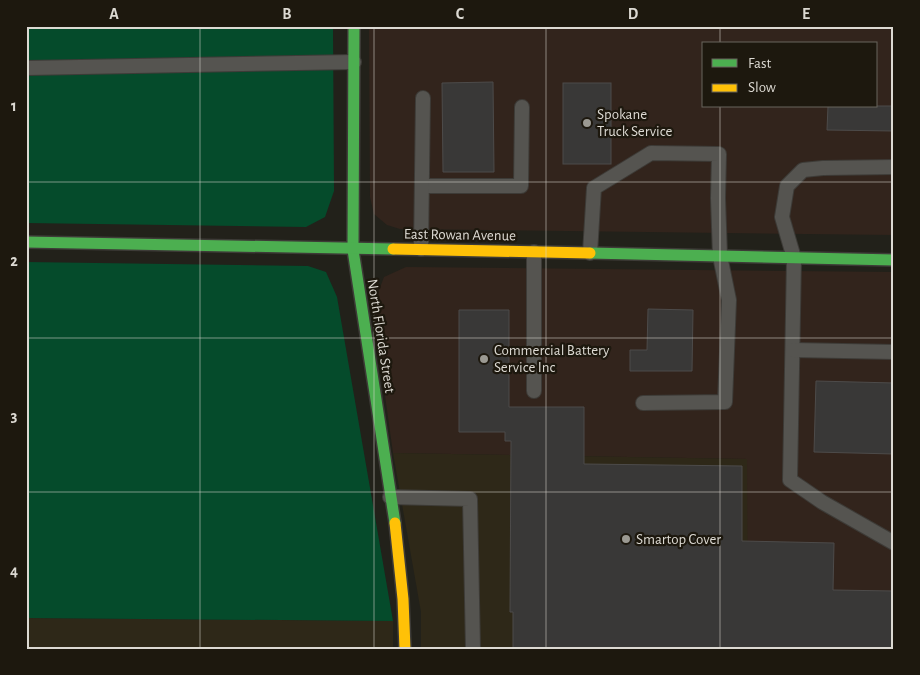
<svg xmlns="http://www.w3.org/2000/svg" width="920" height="675" font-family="'Alegreya Sans',sans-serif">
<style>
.commercial{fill:#32241c;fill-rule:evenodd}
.built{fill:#2e2818}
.green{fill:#054b2b}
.building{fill:#393837;stroke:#4d4b4a}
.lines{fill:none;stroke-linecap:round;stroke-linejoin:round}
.lane-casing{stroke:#3d3b37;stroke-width:16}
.fast-casing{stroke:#3d3b37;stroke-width:14}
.slow-casing{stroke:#3d3b37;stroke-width:14}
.lane{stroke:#555450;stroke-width:14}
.fast{stroke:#4caf50;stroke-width:11}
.slow{stroke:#ffc107;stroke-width:11}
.grid{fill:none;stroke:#dcd9d2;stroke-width:1;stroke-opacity:0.55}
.poi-dot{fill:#9b9992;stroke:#1d180e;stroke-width:2}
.labels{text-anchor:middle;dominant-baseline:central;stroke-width:4.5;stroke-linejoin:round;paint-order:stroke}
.poi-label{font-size:15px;fill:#dcd9d2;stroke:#1d180e;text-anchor:start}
.street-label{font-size:15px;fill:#dcd9d2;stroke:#1d180e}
.neatline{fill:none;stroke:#dcd9d2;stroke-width:2}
.grid-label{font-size:16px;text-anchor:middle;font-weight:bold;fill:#dcd9d2}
</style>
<rect width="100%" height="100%" fill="#22211a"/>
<g class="commercial">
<path d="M369 26H894V235L400 229 387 225 374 214 370 197ZM704 44H876V106H704Z"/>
<polygon points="406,267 894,272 894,626 748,624 746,459 393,453 375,324 376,298 384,277"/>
</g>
<g class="built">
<polygon points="393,453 747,459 748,624 894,649 421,649 421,612"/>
<polygon points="26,618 393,621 393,649 26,649"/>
</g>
<g class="green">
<polygon points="26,26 333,26 334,191 325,217 306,227 26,223"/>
<polygon points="26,262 308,266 326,272 337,297 393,621 26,618"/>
</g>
<g class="building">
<polygon points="493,82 494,172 443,172 442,83"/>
<rect x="563" y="83" width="48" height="81"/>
<polygon points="828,106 894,106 894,131 827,130"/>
<polygon points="648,309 693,310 692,371 630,371 630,350 647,350"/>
<polygon points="459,310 509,310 509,407 584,407 584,464 742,466 742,541 834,543 833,590 894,591 894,649 513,649 513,612 510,612 511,441 505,441 505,432 459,432"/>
<polygon points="816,381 894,383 894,454 814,452"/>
</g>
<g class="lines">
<g class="lane-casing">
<g id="lane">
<polyline points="26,68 354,62"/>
<polyline points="894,167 823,168 803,170 787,186 782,217 794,258 790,480 822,502 894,543"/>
<polyline points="423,186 521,186 522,107"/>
<polyline points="421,249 423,98"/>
<polyline points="534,252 534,391"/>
<polyline points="590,253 594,188 651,153 719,154 718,198 720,256 729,300 725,402 643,403"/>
<polyline points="793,350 894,352"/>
<polyline points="390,497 470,499 473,649"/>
</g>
</g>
<g class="fast-casing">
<g id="fast">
<polyline points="354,26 353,250 395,523"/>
<polyline points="26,242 393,249"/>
<polyline points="590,253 894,260"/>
</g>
</g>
<g class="slow-casing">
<g id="slow">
<polyline points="393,249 590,253"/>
<polyline points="395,523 403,599 405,649"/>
</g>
</g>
<use href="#lane" class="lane"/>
<use href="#fast" class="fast"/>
<use href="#slow" class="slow"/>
</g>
<path class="grid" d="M200 26V649M374 26V649M546 26V649M720 26V44M720 106V649M26 182H894M26 338H894M26 492H894"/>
<g class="poi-dot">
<circle cx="587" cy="123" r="5"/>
<circle cx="484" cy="359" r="5"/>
<circle cx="626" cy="539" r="5"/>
</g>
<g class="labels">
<g class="poi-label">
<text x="597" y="114">Spokane<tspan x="597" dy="17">Truck Service</tspan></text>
<text x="494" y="350">Commercial Battery<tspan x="494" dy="17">Service Inc</tspan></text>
<text x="636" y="539">Smartop Cover</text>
</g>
<g class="street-label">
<text transform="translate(460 235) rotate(1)">East Rowan Avenue</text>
<text transform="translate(381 336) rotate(81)">North Florida Street</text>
</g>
</g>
<rect width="920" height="675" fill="none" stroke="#1d180e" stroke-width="55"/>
<rect x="702" y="42" width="175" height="65" fill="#1d180e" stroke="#69655c"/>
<rect x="712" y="59" width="25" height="8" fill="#4caf50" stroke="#69655c"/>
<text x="748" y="68" font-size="15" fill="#dcd9d2">Fast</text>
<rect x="712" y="84" width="25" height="8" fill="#ffc107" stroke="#69655c"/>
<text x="748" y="92" font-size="15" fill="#dcd9d2">Slow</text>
<rect x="28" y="28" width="864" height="620" class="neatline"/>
<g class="grid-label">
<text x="114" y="19">A</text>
<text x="287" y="19">B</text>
<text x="460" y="19">C</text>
<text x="633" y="19">D</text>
<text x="806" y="19">E</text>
<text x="14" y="111">1</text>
<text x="14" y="266">2</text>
<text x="14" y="421">3</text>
<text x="14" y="576">4</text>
</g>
</svg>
